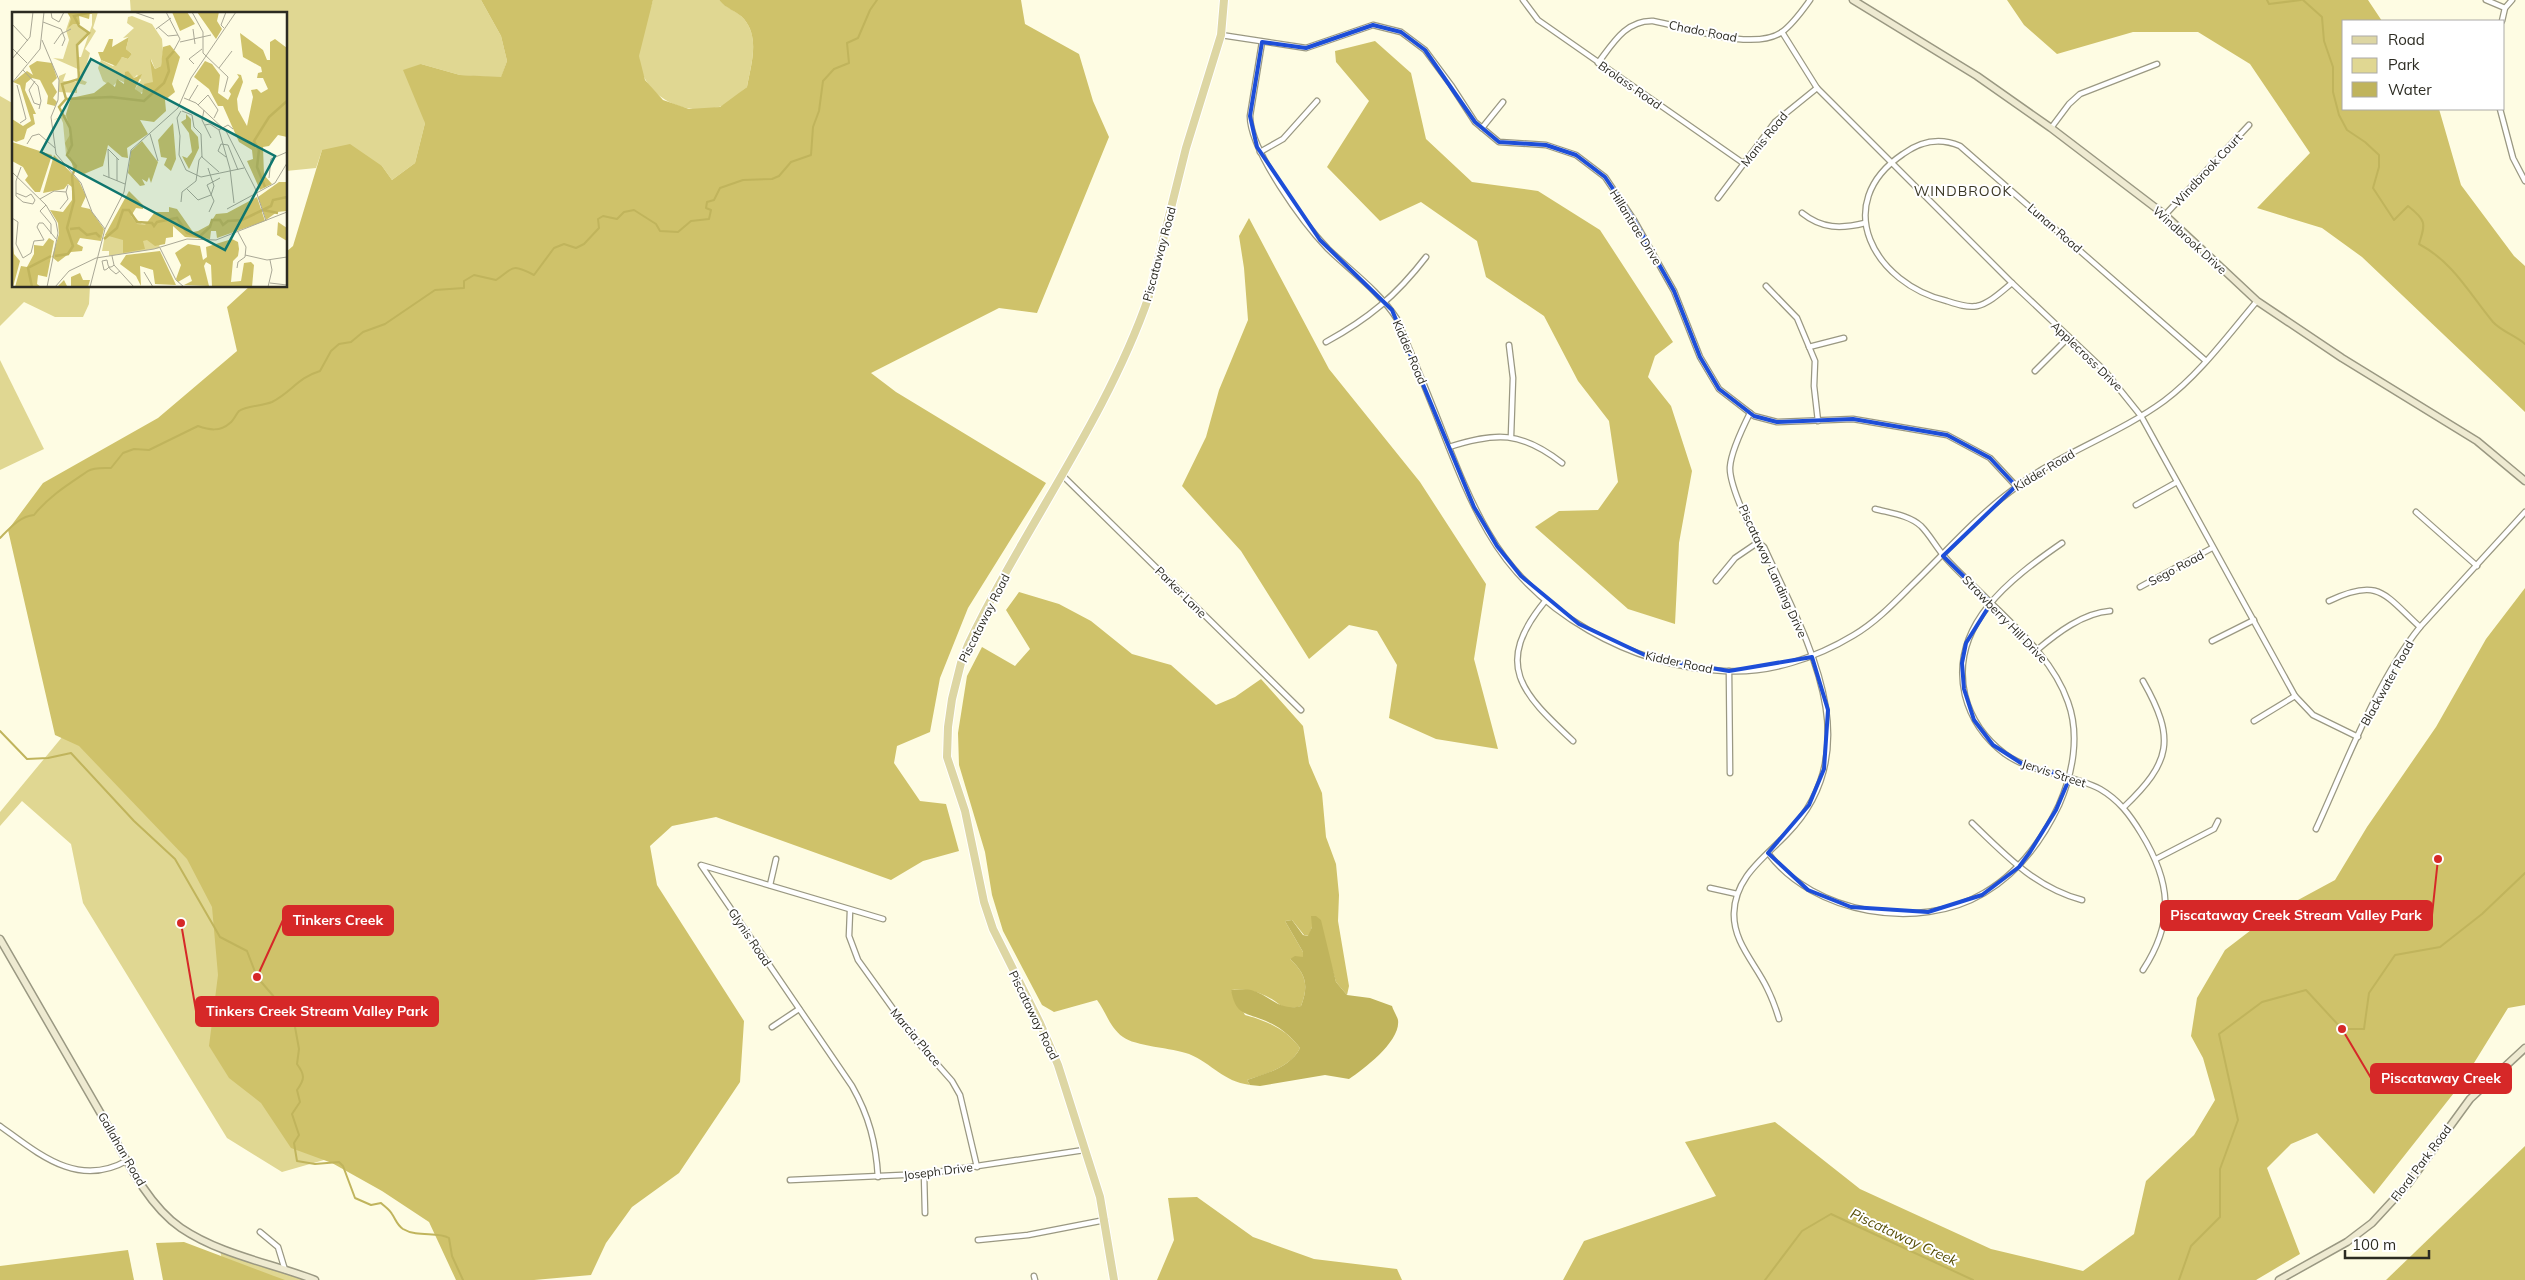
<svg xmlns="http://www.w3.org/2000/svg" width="2525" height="1280" font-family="Mulish,sans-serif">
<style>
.green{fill:#e0d792}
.forest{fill:#cfc26a}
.water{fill:#c0b45c}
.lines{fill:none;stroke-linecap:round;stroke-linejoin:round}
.stream{stroke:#c0b45c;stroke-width:2}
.street-casing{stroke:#9a9882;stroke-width:7}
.secondary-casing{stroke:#9a9882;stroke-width:9}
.primary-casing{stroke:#fff;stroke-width:10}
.street{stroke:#fff;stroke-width:4.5}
.secondary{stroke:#eeead1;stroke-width:6}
.primary{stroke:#ddd6a3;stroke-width:8}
.marked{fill:none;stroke:#1d4ed8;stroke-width:4;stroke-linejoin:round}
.labels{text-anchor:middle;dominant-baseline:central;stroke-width:4;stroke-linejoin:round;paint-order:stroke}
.street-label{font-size:12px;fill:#2c2b22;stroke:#fff}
.neighbourhood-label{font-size:14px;letter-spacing:1px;fill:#3c3926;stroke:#fff}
.water-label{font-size:14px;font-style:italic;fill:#564d05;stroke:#fff}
.inset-river{fill:none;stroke:#c0b45c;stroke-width:2.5}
.inset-road{fill:none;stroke:#aaa896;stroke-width:1}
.view{fill:#0f766e;fill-opacity:0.15;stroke:#0f766e;stroke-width:2.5}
.inset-edge{fill:none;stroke:#2c2b22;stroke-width:2.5}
.leader{fill:none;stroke:#d62828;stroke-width:2}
.callout-dot{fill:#d62828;stroke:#fff;stroke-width:2}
.callout{fill:#d62828;stroke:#d62828;stroke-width:2}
.callout-label{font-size:14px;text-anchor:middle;font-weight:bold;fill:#fff}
</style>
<rect width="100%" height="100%" fill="#fefce3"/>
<g class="green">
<polygon points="130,0 481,0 501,36 507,61 501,78 460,75 421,64 425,123 415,163 392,180 382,166 322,150 316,168 286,171 286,14 131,14"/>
<path d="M653 0H719C726 8 737 11 744 19 760 38 751 65 747 87 739 93 728 105 719 107 683 117 641 96 639 57 638 38 648 17 653 0Z"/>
<polygon points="0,96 14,104 14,286 90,286 89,304 83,317 55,317 24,302 0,326"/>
<polygon points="0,360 44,449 0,470"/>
<polygon points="87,707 492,1112 282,1172 227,1138 83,903 71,844 22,801 0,826 0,812"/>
<polygon points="220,1250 308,1280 226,1280"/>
</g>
<g class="forest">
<path d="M481 0H653L639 56 645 80 663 100 689 109 720 107 747 87C751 65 760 38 744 19 737 11 726 9 719 0H1021L1025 24 1079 54 1093 101 1109 137 1037 313 999 308 871 373 896 392 1046 483 968 608 940 678 930 732 897 746 894 763 920 801 946 804 959 851 923 861 891 880 716 817 672 826 650 846 657 885 744 1021 740 1082 679 1173 632 1207 606 1243 591 1275 534 1280H456L429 1222 382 1191 332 1163 291 1148 261 1103 229 1078 209 1046 218 975 212 907 187 859 79 746 55 735 8 530 43 483 158 418 237 351 227 307 250 286H286V252L293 246 322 150 350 144 382 166 392 180 415 163 425 123 403 70 421 64 460 75 501 77 507 61 501 36Z"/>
<polygon points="2007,0 2368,0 2382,21 2344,21 2344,109 2439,109 2461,185 2514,256 2525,266 2525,412 2362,257 2322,228 2257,208 2310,153 2250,64 2198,32 2133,32 2057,54 2024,25"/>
<polygon points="1375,41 1411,73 1426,139 1472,182 1538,191 1600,230 1673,342 1655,356 1648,377 1671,406 1692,471 1679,543 1675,624 1628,609 1535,527 1559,511 1598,510 1618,482 1609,421 1578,381 1544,316 1486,277 1477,241 1421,202 1380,221 1327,167 1369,101 1336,62 1335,51"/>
<polygon points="1249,218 1329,369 1420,482 1486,584 1474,659 1498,749 1436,739 1389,718 1397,665 1377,631 1349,625 1309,659 1241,551 1182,486 1206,437 1219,390 1248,320 1244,268 1239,236"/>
<polygon points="2525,588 2525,1005 2508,1008 2461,1084 2374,1194 2317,1133 2291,1144 2267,1168 2300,1254 2256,1280 1563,1280 1584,1241 1716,1196 1685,1142 1775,1122 1860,1189 1991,1249 2083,1271 2134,1234 2146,1181 2194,1135 2215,1100 2203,1058 2191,1036 2197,998 2225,950 2272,914 2335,880 2367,827 2436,727 2486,639"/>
<path d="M1019 592 1059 604 1091 621 1132 654 1171 665 1216 705 1235 697 1261 679 1303 726 1309 763 1322 793 1326 837 1336 864 1339 895 1338 921 1349 986 1347 995 1336 982 1329 958 1312 927 1309 936 1304 935 1292 920 1285 921 1303 952 1304 957 1290 959C1306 974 1309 985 1301 1006 1281 1012 1281 1003 1266 996 1254 990 1243 989 1231 990L1245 1015C1267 1021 1286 1029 1300 1048 1291 1067 1266 1074 1247 1080L1250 1085C1222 1081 1213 1064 1189 1054 1173 1048 1134 1046 1123 1037 1110 1028 1106 1012 1097 1000L1054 1012 1042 1005 1003 931 992 895 985 852 959 765 958 733 967 676 982 647 1015 666 1030 649 1006 610Z"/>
<polygon points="2525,1146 2525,1280 2386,1280"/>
<polygon points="1197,1197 1253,1237 1314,1259 1397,1269 1402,1280 1157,1280 1174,1240 1168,1198"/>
<polygon points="184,1242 274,1276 285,1280 163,1280 156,1243"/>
<polygon points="128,1250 134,1280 0,1280 0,1266"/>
</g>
<path class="water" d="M1311 916H1316L1321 920 1336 982 1347 995 1370 998 1392 1006C1393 1010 1397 1016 1398 1020 1401 1041 1364 1069 1349 1079L1325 1075 1260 1086 1250 1085 1247 1080C1265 1074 1291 1067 1300 1048 1292 1037 1280 1027 1266 1021 1245 1012 1236 1016 1231 990 1237 990 1245 989 1251 990 1270 995 1279 1012 1301 1006 1309 985 1306 974 1290 959L1295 956 1303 957V952L1285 921 1292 920 1303 935 1308 936 1312 927Z"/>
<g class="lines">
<g class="stream">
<polyline points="2267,0 2269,4 2301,0"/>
<path d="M2303 0 2322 17 2324 41 2333 67V92L2339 115 2347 130 2365 142 2379 155V167L2373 188 2394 220 2408 206C2426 220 2426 223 2419 244 2453 262 2469 293 2493 322 2501 331 2516 336 2525 344"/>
<path d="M0 538C9 529 20 516 34 515 49 496 69 484 88 471 94 467 105 468 111 468L123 453 134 449 149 450 198 426C209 430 220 432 230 423 234 420 236 414 239 411 246 406 262 406 272 402 292 392 297 378 320 371L331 351 339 344 351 342 363 332 385 324 435 290 464 288V281L474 275 496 280C514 268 510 263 534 275L554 248 564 244 576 248 584 244 599 228 598 219 603 216 617 219 624 212 634 210 656 224 660 231 678 232 691 221 709 219 711 210 706 208 707 202 714 200 720 188 743 180 772 179 779 176 791 162 811 155 813 127 819 111 823 81 834 69 849 63 847 43 858 38 870 10 877 0"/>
<path d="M0 731 27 759 48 758 71 753 134 821 175 859 220 937 247 951 257 977 281 1005 295 1027 299 1049 297 1064C305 1075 305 1079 297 1090L300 1102 292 1114 299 1135 294 1143 297 1161 315 1164 339 1162 343 1166 355 1198 371 1205 381 1203C384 1206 390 1210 392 1214 396 1220 397 1225 403 1229 418 1238 437 1231 449 1238L452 1256 463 1280"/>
<polyline points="1765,1280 1802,1231 1831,1214 1973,1280"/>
<polyline points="2179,1280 2191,1246 2220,1217 2220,1169 2238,1120 2219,1034 2262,1002 2306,990 2342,1029 2364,1029 2369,993 2395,955 2440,947 2482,914 2525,873"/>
</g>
<g class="street-casing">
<g id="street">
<polyline points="1523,0 1538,20 1743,163"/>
<polyline points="2486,0 2505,8"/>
<polyline points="2502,21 2505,8 2512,0"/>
<polyline points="1782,32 1817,88 2012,283 2104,370 2141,416 2295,696 2313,715 2358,737"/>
<polyline points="1221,35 1306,48 1373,25 1401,32 1425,50 1451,85 1475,122 1499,142 1546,145 1576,155 1605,177 1634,220 1674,291 1700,357 1719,389 1754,416 1777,422 1853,419 1947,435 1990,458 2016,486"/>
<path d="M1262 42 1250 116C1250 151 1304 224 1328 249 1352 272 1379 291 1397 319 1413 358 1429 396 1444 435 1457 468 1470 501 1488 532 1535 614 1631 666 1724 671 1769 674 1816 658 1854 635 1876 622 1894 603 1912 585 1944 554 1975 518 2011 491 2057 454 2116 436 2164 401 2200 374 2228 335 2257 301"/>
<path d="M1598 63C1613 43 1626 20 1653 21 1686 27 1753 52 1782 32 1793 24 1802 11 1810 0"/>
<polyline points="2500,109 2513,158 2525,181"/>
<polyline points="1482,128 1503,102"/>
<polyline points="2051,128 2069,104 2080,94 2157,64"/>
<polyline points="1260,152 1283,139 1317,101"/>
<polyline points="1718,198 1775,122 1817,88"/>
<path d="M1802 213C1822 229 1841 229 1865 223"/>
<polyline points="2165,215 2249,125"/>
<path d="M2012 283C2002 291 1990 303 1977 306 1967 308 1956 304 1947 301 1875 284 1829 204 1903 154 1921 141 1939 137 1960 146L2206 361"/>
<polyline points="1766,286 1797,318 1815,361 1814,386 1818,421"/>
<path d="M1326 342C1368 319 1396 296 1426 257"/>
<polyline points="1509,345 1513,378 1511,436"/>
<polyline points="1809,347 1844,338"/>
<polyline points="2035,371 2068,338"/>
<path d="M1750 413C1743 427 1731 451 1730 467 1729 483 1752 539 1764 547 1805 637 1872 747 1787 834 1764 858 1735 877 1734 913 1733 942 1755 963 1767 988 1772 998 1776 1009 1779 1019"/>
<path d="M1449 447C1496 432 1521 431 1562 463"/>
<polyline points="1062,475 1301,710"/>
<polyline points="2136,505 2177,482"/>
<polyline points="2416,512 2477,566"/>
<path d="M2062 543C2010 579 1949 625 1965 695 1971 719 1985 739 2005 754 2033 774 2070 773 2100 789 2119 800 2130 815 2141 833 2171 882 2175 921 2143 970"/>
<polyline points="1716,581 1735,558 1757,543"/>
<polyline points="2140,587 2212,548"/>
<path d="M1546 600C1492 665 1522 693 1573 741"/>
<path d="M2329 601C2379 577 2384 594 2420 627"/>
<polyline points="2212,641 2254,620"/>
<path d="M2037 650C2057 633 2083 613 2110 611"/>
<polyline points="1729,671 1730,773"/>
<polyline points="2254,721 2295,696"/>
<path d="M2124 807C2171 762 2176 739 2143 681"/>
<path d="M1972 823C2005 855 2036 888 2082 900"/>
<path d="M2316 829C2345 766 2377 680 2420 627L2525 512"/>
<path d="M1768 853C1813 914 1919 932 1984 893 2018 873 2042 841 2059 805 2073 773 2080 735 2068 702 2053 659 2016 628 1984 596 1971 583 1956 570 1944 556 1936 547 1930 535 1921 526 1909 515 1890 513 1875 509"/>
<polyline points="2156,859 2214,829 2218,821"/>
<polyline points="770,885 776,859"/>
<polyline points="1710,888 1737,894"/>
<polyline points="850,911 849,936 858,960 914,1038 952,1081 960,1095 977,1167"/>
<polyline points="772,1027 799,1009"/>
<path d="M0 1126C39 1154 78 1189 128 1160"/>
<polyline points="924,1174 925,1213"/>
<path d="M878 1177C876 1143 869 1116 852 1086L701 865 883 919"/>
<polyline points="790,1180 924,1174 1084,1150"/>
<polyline points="260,1232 278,1247 285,1270"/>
<polyline points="978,1240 1028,1235 1105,1220"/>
<polyline points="1034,1276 1035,1280"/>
</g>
</g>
<g class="secondary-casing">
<g id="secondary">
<polyline points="1853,0 1977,76 2051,128 2165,215 2257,301 2342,358 2477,441 2525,481"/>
<path d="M0 939C32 995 65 1051 97 1107 120 1146 143 1202 181 1228 221 1255 271 1263 315 1280"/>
<polyline points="2279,1280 2347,1242 2372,1223 2408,1184 2470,1099 2525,1048"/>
</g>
</g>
<g class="primary-casing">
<path id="primary" d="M1114 1280 1100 1197 1058 1065 1040 1023 993 929 984 902 965 811 947 757 948 727 952 699 961 663 968 645C1024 527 1106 420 1149 296L1186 148 1221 35 1224 0"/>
</g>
<use href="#street" class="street"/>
<use href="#secondary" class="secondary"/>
<use href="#primary" class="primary"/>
</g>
<path class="marked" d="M1373 25 1401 32 1425 50 1475 122 1499 142 1546 145 1576 155 1605 177 1634 220 1674 291 1700 357 1719 389 1754 416 1777 422 1853 419 1947 435 1990 458 2016 486 1943 556 1991 603 1966 643 1962 663 1964 689 1974 720 1993 745 2024 765 2070 777 2056 810 2030 852 2019 867 1982 895 1928 912 1851 907 1808 890 1768 853 1809 805 1824 769 1828 710 1812 657 1729 671 1651 658 1579 624 1521 576 1497 546 1474 507 1392 310 1320 240 1257 147 1250 116 1262 42 1306 48Z"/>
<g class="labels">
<g class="street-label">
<text transform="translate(1703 31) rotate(11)">Chado Road</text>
<text transform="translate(1630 85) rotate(35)">Brolass Road</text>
<text transform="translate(1764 139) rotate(-51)">Manis Road</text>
<text transform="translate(2207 170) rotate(-47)">Windbrook Court</text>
<text transform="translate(1636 227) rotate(58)">Hillantrae Drive</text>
<text transform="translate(2055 228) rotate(41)">Lunan Road</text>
<text transform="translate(2190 240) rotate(42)">Windbrook Drive</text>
<text transform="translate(1159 254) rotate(-75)">Piscataway Road</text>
<text transform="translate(1410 352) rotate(67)">Kidder Road</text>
<text transform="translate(2087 356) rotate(44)">Applecross Drive</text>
<text transform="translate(2044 470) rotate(-31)">Kidder Road</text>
<text transform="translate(2176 568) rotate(-28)">Sego Road</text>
<text transform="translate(1773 571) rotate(65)">Piscataway Landing Drive</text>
<text transform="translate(1181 592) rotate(45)">Parker Lane</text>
<text transform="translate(984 618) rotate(-63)">Piscataway Road</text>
<text transform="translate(2005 619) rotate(46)">Strawberry Hill Drive</text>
<text transform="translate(1679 662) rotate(12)">Kidder Road</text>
<text transform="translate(2387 683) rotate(-61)">Blackwater Road</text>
<text transform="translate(2054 773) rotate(18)">Jervis Street</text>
<text transform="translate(750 937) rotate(56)">Glynis Road</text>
<text transform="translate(1034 1015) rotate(64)">Piscataway Road</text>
<text transform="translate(916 1037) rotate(50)">Marcia Place</text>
<text transform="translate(122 1149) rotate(60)">Gallahan Road</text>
<text transform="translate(2421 1163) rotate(-53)">Floral Park Road</text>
<text transform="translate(938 1171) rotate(-7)">Joseph Drive</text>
</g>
<g class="neighbourhood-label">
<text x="1963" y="191">WINDBROOK</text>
</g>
<g class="water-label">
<text transform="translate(1904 1237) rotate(25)">Piscataway Creek</text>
</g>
</g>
<g transform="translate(12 12)">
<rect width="275" height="275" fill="#fefce3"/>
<path d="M60 0H86L81 16 84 19 73 37 78 41 70 68 75 70 73 73 65 71V81L47 80V64L54 61 51 69 64 70 68 58 41 46 51 47 57 28 54 18ZM68 1 80 2V13L69 45H65L66 31 77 21 66 13 64 7ZM120 4 140 12 150 27 151 40 149 54 143 57 139 47 142 70 131 75 132 79 127 82 123 77 129 68 125 63 122 66 115 59 113 71 107 68 100 75 91 69 86 56 89 48 101 54 110 45 116 47 120 42 114 37 117 25 111 26 122 16 115 11 116 5ZM58 101 72 147 54 143 51 111 49 106 41 108ZM114 197 130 212 141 209 148 236 97 244V239H90L93 223Z" fill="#e0d792" fill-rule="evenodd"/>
<path d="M55 0H78L77 7 67 4 68 12H61L56 16 59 7ZM160 0H175L183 12 168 19ZM185 0H207L205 9 210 17 204 27ZM228 21 251 38 255 48H258V30L263 27 275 36V125L266 123 257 134 251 135 252 163 260 172 248 178 235 149 241 147 240 138 227 130 211 94H206L197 77 182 65 193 49 200 52 208 63 206 81 216 88 219 82 217 79 227 65 225 62 229 63 231 70 225 87 226 98 235 114 241 85 239 78 245 77 249 81 256 77 251 66H245L246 61 250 60 249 55 231 45ZM117 25 114 37 120 42 116 47 110 45 104 54 89 48 86 40H91L97 27H101L100 35ZM158 33 168 45 160 72 163 80 153 88 154 99 142 110 128 108 136 122 115 136 116 146 110 145 96 133 91 154 72 162 62 158 53 131 59 121 54 102 59 86 82 81 96 70 103 75 105 67 112 72 113 60 116 59 122 66 130 62 123 77 130 82 132 72 141 70 138 47 143 57 149 54 151 35ZM25 49 40 51 45 66 40 71 45 80 41 86 45 90 43 94 35 92 36 84 28 68 20 66 14 71 13 78 24 102H21L23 112 15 117 12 127 4 130 0 128V107L11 114 19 109 8 73 1 70 15 59 21 63 17 54ZM174 102 179 107V117L186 125 187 136 177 157 170 144 175 146 180 140 177 121 169 110 174 107ZM161 111 164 147 159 159 152 153 155 146 149 145 146 128ZM130 129 146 150 139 171 137 165 135 170 130 167 133 173 128 174 116 161 119 139ZM0 130 40 143 28 180H23L13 168 16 164 11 155 0 149ZM42 143 67 169 74 184 69 195 78 197 92 217 89 229 68 226 65 232 71 235 70 239 59 240 46 250 40 245 47 222 46 211 38 198 51 200 60 188V175L56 172 52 177 31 181ZM267 170H275V199L265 200 254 208 246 185ZM117 179 131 193V197L124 196 119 204 125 212 133 213 143 200H157V195L165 197 181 220 186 219 197 213 204 202 215 201 245 185 253 209 205 226 204 219H199L198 227 173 225 161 214V225L154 226 153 232 143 234 135 228 131 229 133 237 111 241V228L93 223ZM266 210 275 216V229L265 223ZM0 226 2 242 8 249 1 275ZM37 226 42 229 35 265 26 263 25 272 29 275H3L9 254 15 255 22 242V233L31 234ZM220 227 226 230 227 237 226 244 221 249 219 270 229 269 232 251 239 250 242 253 240 275H200L199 253 194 250 192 254 197 274 172 273 180 269 178 263 166 270 164 267 169 253 163 241 176 232 188 234 191 248 195 245 194 235ZM148 239 164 273 143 272 141 258 128 254 129 274 124 264 108 252 114 243ZM68 261 71 268H78L76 275H45L52 268 55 274H59V265Z" fill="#cfc26a"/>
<path class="inset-river" d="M54 87 99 85 132 89 152 71 157 59 155 47 162 39M253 175 245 155 247 138 242 129 257 105 275 89M251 198 266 201M58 217 67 216 75 223 84 221 88 225M92 227 105 216 111 198H117L125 210 140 211 142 214 145 210 165 206 175 221 187 225 198 215 200 208H208L211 213 216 209 230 208 259 194 261 188 275 185M43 244 56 242 61 234 55 216 62 189 60 164 64 154 55 143 60 133 58 116 47 95 54 87 50 72 67 67 65 33 77 21 67 14 62 4 80 0M20 275 16 256 39 244"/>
<path class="inset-road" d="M39 0 40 6 47 10 52 0M122 0 142 7M154 0 168 27 162 38M180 0 191 20V41L216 65 212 80M31 10 49 17 53 27 50 34M0 12 16 29M146 15 156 24 166 23M212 16 209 13 214 0M144 17 159 6M181 17 183 32M30 28 47 68 46 88 39 105 44 142 69 171 80 200 93 217M168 30 199 23M42 32 49 22 59 17M0 36 15 51M0 47 18 25 21 0M182 52 177 47 190 37M207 56 220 39M11 58 26 74 29 89 27 97M23 69 17 78 22 91 28 93M0 71 28 37 32 0M5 73 14 107 8 111M172 86 184 91 214 119 243 176 254 209M177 88 186 73M186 93 196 83 206 98 202 106M192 98 190 108 199 126M169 99 165 106 168 124 167 143 174 158 189 165 232 156M170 99 180 103 182 115 189 122 190 145 207 160M193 113 198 112 207 118 216 113 221 117M207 118 218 157 222 191M138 122 146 149M15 132 20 124 27 122 43 136M214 145 206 139 209 132 216 133 226 158M9 155 4 169V184L11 190 21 192 23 188 19 182M0 160 34 193 44 210 46 221 35 275M91 163 113 172M97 166 96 137 107 148M257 166 259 147 275 140M105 169V146M175 177 186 188 199 183 202 174 196 156M4 181 14 185 19 182M28 187 42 179 54 180 56 173M169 190 170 180 184 169 187 148 190 144M34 193 28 199 39 212V222M48 197 56 187 54 180M215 197 263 171 275 151M197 200 202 189 195 173 208 166M0 206 6 210 4 232 11 246 19 241 22 229 32 228 25 215 27 211H31L44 227M148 236 164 268 172 275M233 243 255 248 275 245M100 244 102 253 122 275M102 253 101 254 99 255H97L95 257 93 258H92L90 249 95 248 96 253 98 257 104 262 108 259M225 256 226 250 233 245 234 235 226 220M132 260 141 275M258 271 275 273M43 275 57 259 84 246 142 237 175 227 204 228 275 200M78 275 93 217 112 180 119 138 166 96 179 66 224 0M256 275 260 258 258 248"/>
<path class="view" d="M79 47 263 144 213 238 29 140Z"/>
<rect width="275" height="275" class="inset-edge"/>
</g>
<path class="leader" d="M2438 859L2432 915M257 977L283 920M181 923L196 1011M2342 1029L2371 1078"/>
<g class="callout-dot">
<circle cx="2438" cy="859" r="5"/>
<circle cx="257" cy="977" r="5"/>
<circle cx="181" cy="923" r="5"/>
<circle cx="2342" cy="1029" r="5"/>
</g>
<g class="callout">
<rect x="2161" y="901" width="271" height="29" rx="5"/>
<rect x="283" y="906" width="110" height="29" rx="5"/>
<rect x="196" y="997" width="242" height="29" rx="5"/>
<rect x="2371" y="1064" width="140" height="29" rx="5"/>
</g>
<g class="callout-label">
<text x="2296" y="920">Piscataway Creek Stream Valley Park</text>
<text x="338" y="925">Tinkers Creek</text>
<text x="317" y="1016">Tinkers Creek Stream Valley Park</text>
<text x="2441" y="1083">Piscataway Creek</text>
</g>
<rect x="2342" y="20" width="162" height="90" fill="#ffffff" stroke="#abaaa7"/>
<rect x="2352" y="36" width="25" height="8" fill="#ddd6a3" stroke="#abaaa7"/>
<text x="2388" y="45" font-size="15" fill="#2c2b22">Road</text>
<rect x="2352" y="58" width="25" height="15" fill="#e0d792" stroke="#abaaa7"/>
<text x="2388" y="70" font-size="15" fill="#2c2b22">Park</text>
<rect x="2352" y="82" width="25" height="15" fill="#c0b45c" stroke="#abaaa7"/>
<text x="2388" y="95" font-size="15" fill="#2c2b22">Water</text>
<path d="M2345 1250v8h84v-8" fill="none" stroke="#2c2b22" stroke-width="2.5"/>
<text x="2352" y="1250" font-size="15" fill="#2c2b22" stroke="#ffffff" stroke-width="4" paint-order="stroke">100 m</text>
</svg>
